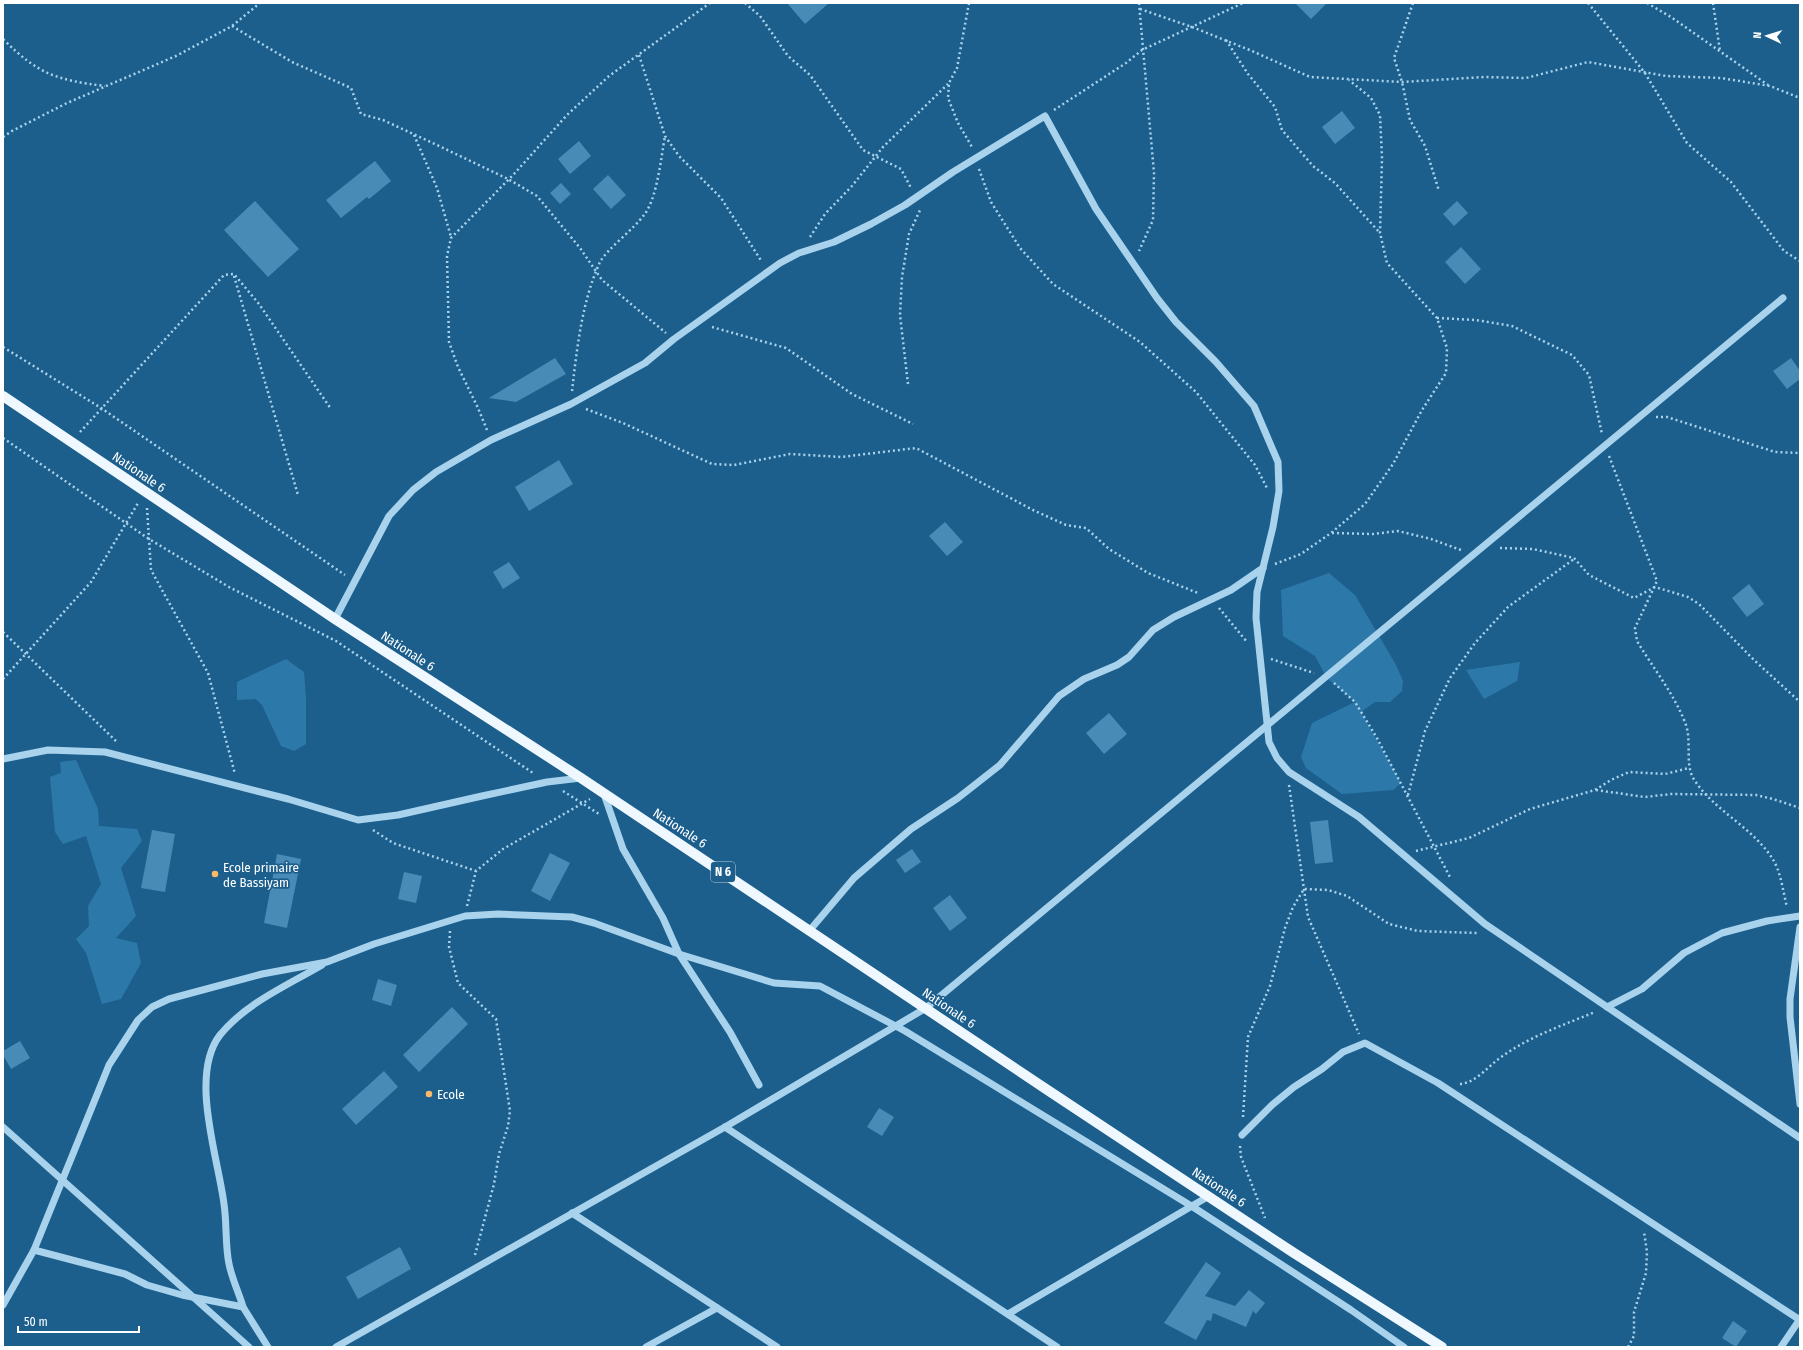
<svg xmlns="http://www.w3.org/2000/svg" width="1803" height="1350" font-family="'Fira Sans Condensed',sans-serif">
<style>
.green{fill:#2c79a9}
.building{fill:#498bb7}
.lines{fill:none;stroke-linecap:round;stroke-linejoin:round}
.path{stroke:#a9d3ed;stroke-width:2.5;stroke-dasharray:2 3;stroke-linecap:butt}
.minor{stroke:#a9d3ed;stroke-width:7}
.major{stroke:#eff8ff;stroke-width:10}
.poi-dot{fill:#feba66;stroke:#1c5f8d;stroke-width:1.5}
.labels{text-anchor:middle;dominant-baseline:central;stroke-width:3.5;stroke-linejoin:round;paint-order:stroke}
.shield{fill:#1c5f8d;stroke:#bbcfdd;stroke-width:1}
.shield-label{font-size:12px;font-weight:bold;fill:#fff}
.street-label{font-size:13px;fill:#fff;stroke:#1c5f8d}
.poi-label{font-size:13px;fill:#fff;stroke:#1c5f8d;text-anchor:start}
</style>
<rect width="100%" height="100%" fill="#1c5f8d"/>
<g class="green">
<polygon points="1329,573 1355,595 1396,665 1403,681 1402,691 1390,702 1375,702 1361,712 1401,783 1393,790 1342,794 1306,768 1301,757 1312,723 1355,702 1327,678 1315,656 1283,636 1281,590"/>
<polygon points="286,659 304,672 306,699 306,744 294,751 281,746 262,705 256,699 237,700 237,682"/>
<polygon points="1520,662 1517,681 1484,699 1466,670"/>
<polygon points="76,760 98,809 99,826 137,829 142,841 121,868 136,916 116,938 137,943 141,963 121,999 102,1004 86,953 76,939 89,926 88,906 101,884 86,836 63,844 55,832 50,777 61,773 60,762"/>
</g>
<g class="building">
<polygon points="787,3 829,3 805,24"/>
<polygon points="1295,3 1327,3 1311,19"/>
<polygon points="1342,111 1355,128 1335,144 1322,127"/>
<polygon points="579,141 591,156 570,174 558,159"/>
<polygon points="375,161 391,181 369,199 367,197 341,218 326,200"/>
<polygon points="608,175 626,195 611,209 593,189"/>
<polygon points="561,183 571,194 560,204 550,193"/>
<polygon points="255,201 299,249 268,277 224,230"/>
<polygon points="1457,201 1468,213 1454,226 1443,214"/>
<polygon points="1461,247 1481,269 1465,284 1445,262"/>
<polygon points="555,358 566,374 516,402 489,398"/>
<polygon points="1791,358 1800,371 1800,379 1787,389 1773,371"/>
<polygon points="559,460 573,484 529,511 515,487"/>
<polygon points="945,522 963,542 947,556 929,536"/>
<polygon points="509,562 520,578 503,589 493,572"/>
<polygon points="1749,584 1764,604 1747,617 1732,598"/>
<polygon points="1109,713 1127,734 1104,754 1086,733"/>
<polygon points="1328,820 1333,862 1315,864 1310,822"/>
<polygon points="152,830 175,834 165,892 141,888"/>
<polygon points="912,849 921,862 905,873 896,860"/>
<polygon points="550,853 570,863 550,901 531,891"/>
<polygon points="277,854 301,859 287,928 264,923"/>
<polygon points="404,872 422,876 416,903 398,899"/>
<polygon points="950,895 967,918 950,931 933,908"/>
<polygon points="378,979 397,985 391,1006 372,1000"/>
<polygon points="452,1007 468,1024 419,1072 403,1055"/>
<polygon points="20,1041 30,1058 11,1069 3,1055 3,1051"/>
<polygon points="384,1071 398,1087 356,1125 342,1109"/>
<polygon points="879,1108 894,1117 882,1136 867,1127"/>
<polygon points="400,1247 411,1269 358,1299 346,1277"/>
<polygon points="1206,1262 1221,1273 1205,1296 1235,1306 1249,1290 1265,1303 1256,1314 1253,1311 1246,1327 1213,1313 1211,1321 1207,1320 1196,1340 1164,1323"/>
<polygon points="1733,1321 1747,1331 1736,1347 1722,1338"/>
</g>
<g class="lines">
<g class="path">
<polyline points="745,3 760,16 788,56 810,75 863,150 901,169 911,188"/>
<polyline points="969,3 957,68 949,83 948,98 958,123 972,147"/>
<polyline points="1139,3 1154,173 1153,220 1139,251"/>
<polyline points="1413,3 1394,58 1402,82 1410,120 1425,146 1439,191"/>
<polyline points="1588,3 1645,73 1687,143 1731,182 1784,251 1800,261"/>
<polyline points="1647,3 1671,17 1768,85"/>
<polyline points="1713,3 1720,51"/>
<polyline points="1140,9 1192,27 1252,51 1310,77 1402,82 1484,77 1526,78 1588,62 1666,76 1721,78 1770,86 1800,98"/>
<polyline points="232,26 292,62 351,88 361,114 383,120 437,145 508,179 537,196 580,248 602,280 666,333"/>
<path d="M3 39C38 74 56 80 105 86"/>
<polyline points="1226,40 1248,74 1275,107 1282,130 1313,166 1335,183 1380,233"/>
<polyline points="639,55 665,136 679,156 721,198 762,262"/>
<polyline points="1054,110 1126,63 1142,50 1243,3"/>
<polyline points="414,135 437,188 451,237"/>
<polyline points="3,137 12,131 67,103 176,56 232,26 260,3"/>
<polyline points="979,169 991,202 1020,248 1053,284 1140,342 1196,392 1255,465 1267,488"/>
<polyline points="810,237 825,214 852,186 883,147 948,84"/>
<polyline points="234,276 298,495"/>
<polyline points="1437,318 1476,320 1512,326 1572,355 1589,375 1602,434"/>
<polyline points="712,327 786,348 852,394 913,424"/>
<polyline points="3,347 101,408 345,575"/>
<polyline points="908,384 900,315 902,277 909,234 921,208"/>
<path d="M572 391C577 348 582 301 600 262 607 249 634 229 644 215 657 199 661 158 665 136"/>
<polyline points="586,409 623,423 712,464 734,465 790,454 841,457 916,448 1033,510 1066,525 1086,528 1109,549 1148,573 1198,593"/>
<polyline points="1656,417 1667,417 1775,452 1800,453"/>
<polyline points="487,430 478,408 458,367 449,342 447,256 451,238 514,174 567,115 609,76 710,3"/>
<polyline points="80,432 224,275 234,274 259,304 331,409"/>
<polyline points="3,438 149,539 229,587 336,641 533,773"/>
<path d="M1609 456 1657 581 1635 628 1637 641C1653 668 1675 695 1686 725 1692 743 1684 766 1695 781 1715 811 1752 827 1772 858 1781 871 1783 892 1787 907"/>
<polyline points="147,508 151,570 208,673 235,774"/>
<polyline points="1332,533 1373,534 1398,531 1431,539 1461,550"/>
<polyline points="1500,548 1533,549 1574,558 1589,575 1634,598 1655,587 1688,597 1699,604 1754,660 1800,702"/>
<polyline points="1275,564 1301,554 1331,533 1365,504 1393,464 1422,410 1446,373 1447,348 1437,318 1387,263 1380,233 1382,158 1380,115 1371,98 1349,80"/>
<polyline points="1219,608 1247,642"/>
<polyline points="3,632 117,742"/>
<polyline points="1271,659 1314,673"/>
<polyline points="3,679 91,582 138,503"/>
<polyline points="1334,683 1355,702 1377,738 1451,879"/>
<polyline points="1289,785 1308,917 1359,1034"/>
<polyline points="1596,790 1645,797 1671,794 1756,795 1773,799 1800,808"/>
<polyline points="563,791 599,814"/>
<polyline points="1408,795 1425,731 1450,678 1475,643 1508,607 1574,559"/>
<polyline points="373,830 393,843 476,871"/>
<polyline points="1416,851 1469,838 1530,809 1595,790 1611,780 1629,772 1665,774 1689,768"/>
<polyline points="467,906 476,871 503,849 590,799"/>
<polyline points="450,931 449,947 458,983 496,1019 510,1111 508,1126 499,1154 494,1184 475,1255"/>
<path d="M1460 1084C1474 1083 1485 1070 1496 1061 1525 1038 1561 1026 1595 1012"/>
<polyline points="1243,1117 1248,1037 1270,986 1285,928 1293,907 1304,889 1328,890 1347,896 1389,924 1418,931 1477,933"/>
<polyline points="1240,1146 1241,1157 1265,1218"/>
<polyline points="1628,1347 1634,1336 1634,1312 1646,1273 1647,1252 1644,1232"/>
</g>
<g class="minor">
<polyline points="335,619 389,516 413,490 436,472 491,440 571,404 645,363 674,339 780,263 799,253 834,242 871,224 905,205 953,172 1045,116 1096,209 1157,298 1176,322 1216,362 1254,406 1278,462 1279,491 1273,527 1257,592 1256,618 1269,742 1277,758 1289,772 1359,817 1485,924 1800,1138"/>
<polyline points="3,759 48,750 105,752 288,799 358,820 398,815 482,796 547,782 581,778"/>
<polyline points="604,794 623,849 663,918 679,954 730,1032 759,1085"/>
<polyline points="1800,927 1790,999 1790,1017 1800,1104"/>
<polyline points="810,930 854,878 911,829 958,798 1000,765 1059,696 1084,679 1117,665 1129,657 1153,630 1174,617 1231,590 1263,568"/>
<polyline points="1607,1007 1642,989 1684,953 1722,933 1767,921 1800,916"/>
<polyline points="3,1127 249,1347"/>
<polyline points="725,1127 1057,1347"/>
<polyline points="1242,1135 1272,1105 1294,1087 1322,1069 1343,1052 1365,1043 1438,1083 1800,1320"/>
<polyline points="572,1213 777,1347"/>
<polyline points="34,1250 125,1274 147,1285 182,1295 243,1307 268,1347"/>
<polyline points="3,1305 34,1250 109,1065 138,1020 152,1007 169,999 262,974 327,962 374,944 465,916 498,914 572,917 594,923 679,954 774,983 820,986 905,1031 1193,1207 1351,1310 1404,1347"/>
<path d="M243 1307C239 1293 232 1279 229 1264 225 1245 227 1224 224 1204 218 1157 189 1075 220 1035 246 1003 288 985 322 965"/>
<polyline points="1008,1314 1209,1196"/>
<polyline points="336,1347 725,1127 926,1008 1783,298"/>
<polyline points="646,1347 717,1308"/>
<polyline points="1781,1347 1800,1319"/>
</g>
<polyline class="major" points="3,396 335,619 581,778 1052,1093 1294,1253 1442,1347"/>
</g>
<g class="poi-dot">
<circle cx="215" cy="874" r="4"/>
<circle cx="429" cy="1094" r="4"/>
</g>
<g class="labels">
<rect class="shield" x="711" y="862" width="24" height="20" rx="3"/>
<g class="shield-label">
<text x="723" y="872">N 6</text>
</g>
<g class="street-label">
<text transform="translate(139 472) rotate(34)">Nationale 6</text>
<text transform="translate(408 651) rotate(33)">Nationale 6</text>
<text transform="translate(680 828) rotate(33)">Nationale 6</text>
<text transform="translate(949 1008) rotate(34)">Nationale 6</text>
<text transform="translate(1219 1187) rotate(33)">Nationale 6</text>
</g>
<g class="poi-label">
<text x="223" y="867">Ecole primaire<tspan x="223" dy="15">de Bassiyam</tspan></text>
<text x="437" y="1094">Ecole</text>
</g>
</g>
<rect width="1803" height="1350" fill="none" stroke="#ffffff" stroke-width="8"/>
<g transform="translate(1767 36) rotate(274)" stroke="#1c5f8d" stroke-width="3" paint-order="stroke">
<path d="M0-3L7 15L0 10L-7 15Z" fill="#ffffff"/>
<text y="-6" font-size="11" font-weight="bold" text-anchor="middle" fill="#ffffff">N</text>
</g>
<path d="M18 1326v6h121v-6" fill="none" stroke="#ffffff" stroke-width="2"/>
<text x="24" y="1326" font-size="12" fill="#ffffff" stroke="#1c5f8d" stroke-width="3" paint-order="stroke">50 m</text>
</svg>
